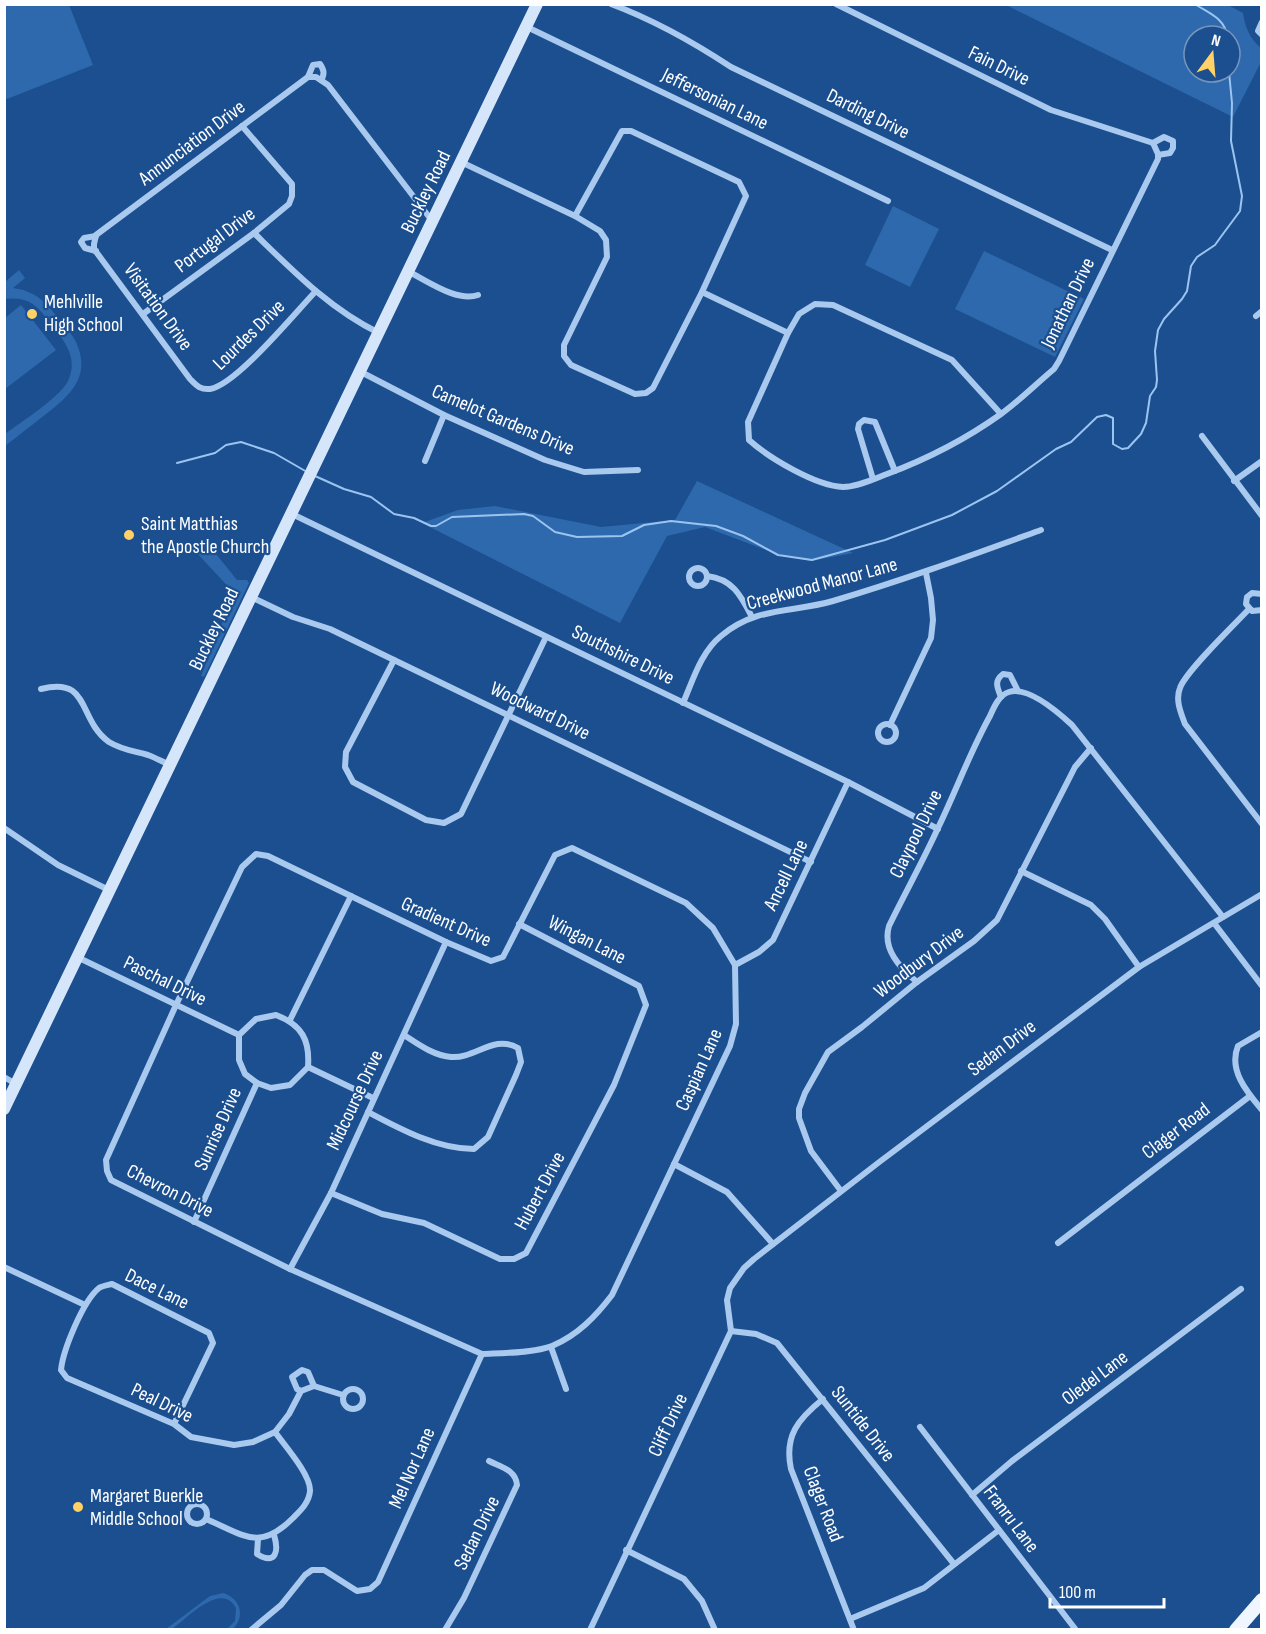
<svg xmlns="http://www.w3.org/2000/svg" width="1266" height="1634" font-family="'Sofia Sans Condensed',sans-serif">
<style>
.green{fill:#2e69ad;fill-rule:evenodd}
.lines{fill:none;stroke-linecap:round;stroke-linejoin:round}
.stream{stroke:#9cc4f0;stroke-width:2}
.street{stroke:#a9c9ee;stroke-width:6}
.secondary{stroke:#d6e6fa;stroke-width:12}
.primary{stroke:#f0f6ff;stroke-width:14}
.poi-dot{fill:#ffd166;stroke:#1b4f8f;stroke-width:2}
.labels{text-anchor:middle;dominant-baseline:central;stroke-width:4.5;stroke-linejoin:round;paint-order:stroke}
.street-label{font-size:20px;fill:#fff;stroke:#1b4f8f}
.poi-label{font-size:20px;fill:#fff;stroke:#1b4f8f;text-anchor:start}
</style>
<rect width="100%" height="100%" fill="#1b4f8f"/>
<g class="green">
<polygon points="7,5 69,5 93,65 7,99 4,96 4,6"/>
<path d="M1006 5H1228L1243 13C1245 27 1250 39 1261 48V62L1233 117ZM1194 36H1230V72H1194Z"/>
<polygon points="893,206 939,229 910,287 865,265"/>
<polygon points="984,251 1084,299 1055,357 955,309"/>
<path d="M19 270 25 278 13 288C36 291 47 303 60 321 67 329 75 337 78 347 91 381 64 400 41 418 29 427 17 437 5 446V434C21 422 59 398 68 381 79 358 64 340 50 323 44 315 37 305 27 301 20 298 12 298 5 299V282Z"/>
<polygon points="21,305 56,350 5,389 5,318"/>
<polygon points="697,481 853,553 810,561 774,553 705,527 667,536 620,623 422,523 458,510 495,506 601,527 675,520"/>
<polygon points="208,544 237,580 247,580 249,583 204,677 201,676 234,593 195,551 197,547"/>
<path d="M223 1593C240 1598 246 1616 233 1629H227L235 1621 236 1608C221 1581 188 1618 172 1629H166L210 1596Z"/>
</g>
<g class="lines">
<g class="stream">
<path d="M1195 4C1208 13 1225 18 1227 36"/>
<polyline points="177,463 215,453 226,445 241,442 274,453 307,472"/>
<polyline points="315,476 344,489 371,497 394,514 414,518 431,526 436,526 452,517 524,514 533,516 555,532 577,537 622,536 644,525 671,521 716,526 743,536 778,555 812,560 885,540 952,515 997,491 1056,449 1071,442 1097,417 1106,415 1113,418 1113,444 1122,449 1128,448 1141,434 1146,423 1150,396 1156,387 1157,380 1155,351 1158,330 1164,319 1182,299 1187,291 1191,266 1197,257 1215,245 1220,238 1240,211 1242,196 1231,141 1232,103 1229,72"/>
</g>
<g class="street">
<path d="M611 4C654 20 693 42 731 67L1112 250"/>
<polyline points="836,4 1051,110 1153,143"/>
<polyline points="1262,22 1258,31 1262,35"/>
<polyline points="527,27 888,201"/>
<path d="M308 77 313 65 320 64C324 70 325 74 321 80"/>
<polyline points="1153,143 1164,137 1173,141 1173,148 1170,153 1158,155"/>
<polyline points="461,162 575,216 600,231 606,240 607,257 564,345 564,356 571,365 635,394 646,393 653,388 702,292 746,196 739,182 631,131 622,131 575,216"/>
<path d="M254 233C293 271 330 309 379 333"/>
<polyline points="96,236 84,238 81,242 85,248 96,251"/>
<path d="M409 272C428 281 456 302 478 295"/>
<path d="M315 292C295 313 236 385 210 389 200 390 196 385 190 379L94 249V244L96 235 308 77H316L328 85 433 222"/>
<polyline points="702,292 788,333"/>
<polyline points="143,314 254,233 289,204 292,196 292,184 242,126"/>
<polyline points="1256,316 1262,311"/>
<polyline points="361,372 444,415 545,460 584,472 638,470"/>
<path d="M1001 414 952 360 833 305 815 304 799 314 788 333 748 422 749 440C769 458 816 486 843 487 857 487 874 479 887 474 927 459 966 439 1001 414 1019 401 1036 384 1054 369L1059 361 1158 159V154L1153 143"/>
<polyline points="1202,436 1262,516"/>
<polyline points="425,461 444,415"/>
<polyline points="873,479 858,429 859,424 864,420 875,422 895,471"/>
<polyline points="1234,481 1262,461"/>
<polyline points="292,514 848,782 938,829"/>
<circle cx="698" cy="577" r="9"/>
<path d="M707 576C733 579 741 596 752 617"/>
<polyline points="1262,594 1252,593 1247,597 1246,604 1252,611 1262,610"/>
<polyline points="251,597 293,617 330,629 811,862"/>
<path d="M1249 609C1235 624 1185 672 1180 688 1175 700 1181 713 1185 724L1262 824"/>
<polyline points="394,660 346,752 345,767 353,782 426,820 444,823 461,814 546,637"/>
<path d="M41 689C91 676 77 719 109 742 122 750 134 751 148 755 156 758 163 762 170 765"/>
<path d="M1001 697C997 687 994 681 1003 674L1010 675 1018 691"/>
<path d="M683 703C693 680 701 652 721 636 757 606 792 613 833 601 904 580 972 555 1041 530"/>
<circle cx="887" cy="733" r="9"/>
<polyline points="890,725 931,638 933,620 931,598 926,573"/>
<polyline points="4,828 58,865 109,890"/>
<path d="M572 848 686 903 713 928 735 965 736 1024 730 1046 612 1295C596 1316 578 1335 552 1346 535 1353 501 1353 482 1354L290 1269 111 1180 107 1171 106 1160 176 1005 242 867 256 854 268 856 446 942 491 961 503 957 555 855Z"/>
<polyline points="1021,871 1091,905 1105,919 1139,967"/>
<polyline points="1214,923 1262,986"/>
<polyline points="77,957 239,1035"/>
<polyline points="735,965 759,952 773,940 848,782"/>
<path d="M917 982C900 968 882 949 889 926 905 893 923 861 938 828 956 791 970 752 990 716 994 707 999 695 1009 692 1028 686 1059 713 1072 725L1223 917"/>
<path d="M276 1015C302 1025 310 1040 308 1067L290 1085 271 1088 257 1083 245 1074 239 1060V1035L256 1019Z"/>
<polyline points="290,1020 351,896"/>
<path d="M1262 1032 1238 1046C1228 1070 1247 1092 1262 1110"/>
<polyline points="308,1067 373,1098"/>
<polyline points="4,1077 16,1084"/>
<path d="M368 1112C400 1129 437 1149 474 1149L488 1137 516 1075 521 1062 518 1048C494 1034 475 1059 451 1057 434 1056 418 1044 404 1035"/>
<polyline points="674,1164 727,1192 773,1244"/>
<polyline points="841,1191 811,1151 799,1118 799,1109 805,1093 828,1052 862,1027 917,982 974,941 997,920 1075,767 1091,748"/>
<polyline points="331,1193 382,1214 424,1223 500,1259 514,1259 526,1253 614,1085 646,1005 639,986 519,924"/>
<polyline points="194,1222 257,1083"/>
<polyline points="1058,1243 1250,1096"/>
<polyline points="4,1267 85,1305"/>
<polyline points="290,1269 331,1193 446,942"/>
<polyline points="731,1331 756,1334 777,1343 954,1564"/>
<polyline points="551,1347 566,1389"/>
<circle cx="353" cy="1399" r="10"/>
<polyline points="301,1391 297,1389 292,1377 302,1370 308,1372 314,1386"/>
<path d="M823 1399C798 1419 784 1436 791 1469L854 1630"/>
<path d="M174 1424 213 1343 209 1333 112 1284C108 1285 102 1286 99 1288 83 1301 63 1350 61 1370L67 1378 174 1424 191 1437 234 1445 253 1442 275 1432 289 1414 301 1391 314 1386 343 1395"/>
<polyline points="920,1427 1076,1630"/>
<polyline points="972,1495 1012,1461 1241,1289"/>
<circle cx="197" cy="1514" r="10"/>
<path d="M206 1519C244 1535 259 1552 293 1518 300 1511 309 1503 310 1491 311 1475 285 1446 275 1432"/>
<path d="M258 1539 257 1554C276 1566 279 1551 274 1535"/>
<polyline points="626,1550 684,1579 702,1601 715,1630"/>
<polyline points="850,1619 924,1588 999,1530"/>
<polyline points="251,1630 281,1605 305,1575 312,1570 324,1570 357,1591 370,1589 378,1582 482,1354"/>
<path d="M445 1630 464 1598 517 1485C516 1470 501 1467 489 1461"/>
<polyline points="590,1630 731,1331 727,1300 730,1288 744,1268 754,1259 878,1163 1139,967 1262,894"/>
</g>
<polyline class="secondary" points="4,1109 537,4"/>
<polyline class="primary" points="1236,1630 1262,1600"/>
</g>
<g class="poi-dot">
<circle cx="32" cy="314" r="6"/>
<circle cx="129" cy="535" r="6"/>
<circle cx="78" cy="1507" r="6"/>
</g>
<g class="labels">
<g class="street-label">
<text transform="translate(999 66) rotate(26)">Fain Drive</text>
<text transform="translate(715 99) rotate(26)">Jeffersonian Lane</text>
<text transform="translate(868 114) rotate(26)">Darding Drive</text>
<text transform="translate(192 143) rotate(-37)">Annunciation Drive</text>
<text transform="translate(426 192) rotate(-64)">Buckley Road</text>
<text transform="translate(215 240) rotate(-37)">Portugal Drive</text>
<text transform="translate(1068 303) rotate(-64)">Jonathan Drive</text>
<text transform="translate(158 307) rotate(54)">Visitation Drive</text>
<text transform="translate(249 335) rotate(-44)">Lourdes Drive</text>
<text transform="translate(503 420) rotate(23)">Camelot Gardens Drive</text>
<text transform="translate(822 584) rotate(-15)">Creekwood Manor Lane</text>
<text transform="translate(214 629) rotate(-64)">Buckley Road</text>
<text transform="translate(623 655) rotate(26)">Southshire Drive</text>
<text transform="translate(540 711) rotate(26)">Woodward Drive</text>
<text transform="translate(916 834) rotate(-64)">Claypool Drive</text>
<text transform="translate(786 875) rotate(-64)">Ancell Lane</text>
<text transform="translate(446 922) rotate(24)">Gradient Drive</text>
<text transform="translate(587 940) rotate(27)">Wingan Lane</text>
<text transform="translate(919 962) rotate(-37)">Woodbury Drive</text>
<text transform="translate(165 981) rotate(26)">Paschal Drive</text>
<text transform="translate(1002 1048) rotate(-37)">Sedan Drive</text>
<text transform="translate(699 1070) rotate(-66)">Caspian Lane</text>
<text transform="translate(355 1100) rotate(-65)">Midcourse Drive</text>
<text transform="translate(218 1129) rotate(-66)">Sunrise Drive</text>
<text transform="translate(1176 1131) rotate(-37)">Clager Road</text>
<text transform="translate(170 1191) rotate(27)">Chevron Drive</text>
<text transform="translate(540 1191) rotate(-62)">Hubert Drive</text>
<text transform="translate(157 1289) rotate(26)">Dace Lane</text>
<text transform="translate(1095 1378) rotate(-37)">Oledel Lane</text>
<text transform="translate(162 1403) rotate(26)">Peal Drive</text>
<text transform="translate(863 1424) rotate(52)">Suntide Drive</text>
<text transform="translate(668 1425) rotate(-65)">Cliff Drive</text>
<text transform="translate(412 1468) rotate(-66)">Mel Nor Lane</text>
<text transform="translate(823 1504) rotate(69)">Clager Road</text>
<text transform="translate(1011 1519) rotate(53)">Franru Lane</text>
<text transform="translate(477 1533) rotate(-64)">Sedan Drive</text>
</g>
<g class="poi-label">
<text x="44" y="302">Mehlville<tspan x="44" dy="23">High School</tspan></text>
<text x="141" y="524">Saint Matthias<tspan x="141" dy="23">the Apostle Church</tspan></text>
<text x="90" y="1496">Margaret Buerkle<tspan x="90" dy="23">Middle School</tspan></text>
</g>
</g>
<rect width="1266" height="1634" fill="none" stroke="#ffffff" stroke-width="12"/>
<g transform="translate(1212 54) rotate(16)"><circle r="28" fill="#1b4f8f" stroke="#7695bc" stroke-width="1.5"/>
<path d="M0-4.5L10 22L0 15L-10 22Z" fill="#ffd166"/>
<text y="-9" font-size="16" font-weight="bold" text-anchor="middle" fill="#ffffff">N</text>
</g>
<path d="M1050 1598v9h114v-9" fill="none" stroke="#ffffff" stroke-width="3"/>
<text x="1059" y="1598" font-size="18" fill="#ffffff" stroke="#1b4f8f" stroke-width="4.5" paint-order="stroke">100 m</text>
</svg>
